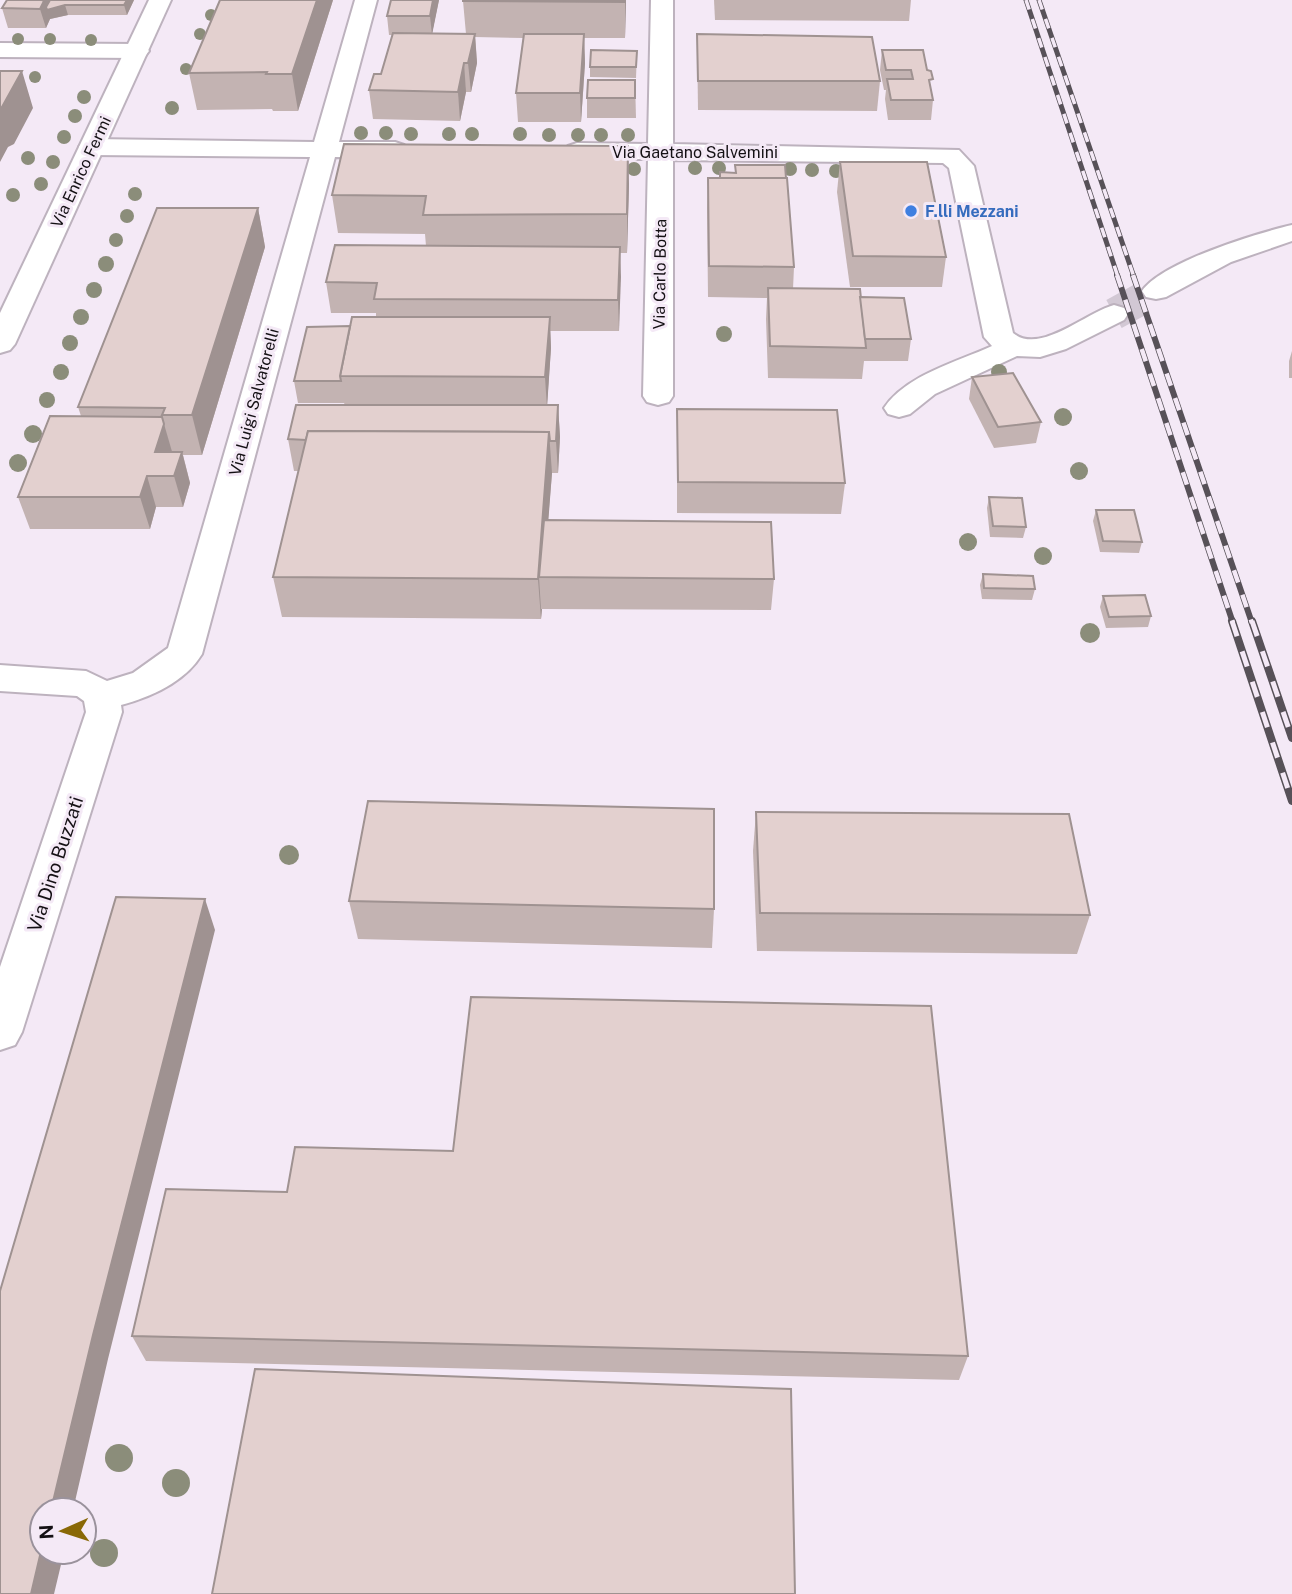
<svg xmlns="http://www.w3.org/2000/svg" width="1292" height="1594" font-family="'Public Sans',sans-serif">
<style>
.lines{fill:none;stroke-linecap:round;stroke-linejoin:round}
.minor-tunnel{stroke:#d2c8d4;stroke-width:32;stroke-dasharray:32 16;stroke-linecap:butt}
.minor-casing{stroke:#bdb2be;stroke-width:4}
.tertiary-casing{stroke:#bdb2be;stroke-width:4}
.minor{fill:#fff;fill-rule:evenodd}
.tertiary{fill:#fff;fill-rule:evenodd}
.rail-far2-casing{stroke:#575158;stroke-width:5}
.rail-far1-casing{stroke:#575158;stroke-width:6}
.rail-casing{stroke:#575158;stroke-width:8}
.rail-far2{stroke:#f4e9f6;stroke-width:3.5;stroke-dasharray:10;stroke-linecap:butt}
.rail-far1{stroke:#f4e9f6;stroke-width:4.5;stroke-dasharray:13;stroke-linecap:butt}
.rail{stroke:#f4e9f6;stroke-width:5;stroke-dasharray:16;stroke-linecap:butt}
.tree{fill:#8b8d7a}
.wall{fill:#c3b3b2}
.shaded-wall{fill:#9f9291}
.building{fill:#e3d0cf;stroke:#9f9291;stroke-width:2}
.shop-dot{fill:#3f7fe0;stroke:#f4e9f6;stroke-width:2.5}
.labels{text-anchor:middle;dominant-baseline:central;stroke-width:6;stroke-linejoin:round;paint-order:stroke}
.far-street-label{font-size:16px;fill:#141014;stroke:#f4e9f6}
.far-shop-label{font-size:16px;font-weight:bold;fill:#366cbe;stroke:#f4e9f6;text-anchor:start}
.street-label{font-size:19px;fill:#141014;stroke:#f4e9f6}
</style>
<rect width="100%" height="100%" fill="#f4e9f6"/>
<g class="lines">
<polyline class="minor-tunnel" points="1114,314 1156,291"/>
<g class="minor-casing">
<g id="minor">
<path d="M355 0H377L339 142H395L404 145 408 150 404 155 395 158 335 157 202 654C185 682 151 697 121 705L122 712 22 1032 15 1045 0 1050V967L86 712 84 701 77 696 0 691V665L86 671 107 681 133 673 168 648 310 157 92 155 83 152 79 147 83 142 92 139 314 142Z"/>
<path d="M651 0H673V144L959 150 974 166 1013 333C1040 355 1085 313 1114 305L1124 308 1128 314 1124 320 1066 349 1040 357 1017 356 935 394 910 414 899 417 888 414 884 408C906 375 957 362 992 346L984 337 949 168 943 163 673 160V396L669 402 658 405 647 402 643 396 648 159H577L568 156 564 151 568 146 577 143 648 144Z"/>
<polygon points="0,43 137,44 145,46 149,51 145,56 137,58 0,57"/>
<path d="M1292 225V241L1231 262 1166 297 1156 299 1146 297 1142 291C1162 262 1257 233 1292 225Z"/>
</g>
</g>
<g class="tertiary-casing">
<polygon id="tertiary" points="149,0 171,0 15,344 10,350 0,353 0,313"/>
</g>
<use href="#minor" class="minor"/>
<use href="#tertiary" class="tertiary"/>
<g class="rail-far2-casing">
<g id="rail-far2">
<polyline points="1026,0 1118,277"/>
<polyline points="1039,0 1134,277"/>
</g>
</g>
<g class="rail-far1-casing">
<g id="rail-far1">
<polyline points="1117,275 1233,623"/>
<polyline points="1133,275 1252,623"/>
</g>
</g>
<g class="rail-casing">
<g id="rail">
<polyline points="1232,621 1292,801"/>
<polyline points="1252,621 1292,738"/>
</g>
</g>
<use href="#rail-far2" class="rail-far2"/>
<use href="#rail-far1" class="rail-far1"/>
<use href="#rail" class="rail"/>
</g>
<g class="tree">
<circle cx="211" cy="15" r="6"/>
<circle cx="200" cy="34" r="6"/>
<circle cx="18" cy="39" r="6"/>
<circle cx="50" cy="39" r="6"/>
<circle cx="91" cy="40" r="6"/>
<circle cx="186" cy="69" r="6"/>
<circle cx="35" cy="77" r="6"/>
<circle cx="84" cy="97" r="7"/>
<circle cx="172" cy="108" r="7"/>
<circle cx="75" cy="116" r="7"/>
<circle cx="361" cy="133" r="7"/>
<circle cx="386" cy="133" r="7"/>
<circle cx="411" cy="134" r="7"/>
<circle cx="449" cy="134" r="7"/>
<circle cx="472" cy="134" r="7"/>
<circle cx="520" cy="134" r="7"/>
<circle cx="549" cy="135" r="7"/>
<circle cx="578" cy="135" r="7"/>
<circle cx="601" cy="135" r="7"/>
<circle cx="628" cy="135" r="7"/>
<circle cx="64" cy="137" r="7"/>
<circle cx="28" cy="158" r="7"/>
<circle cx="53" cy="162" r="7"/>
<circle cx="695" cy="168" r="7"/>
<circle cx="719" cy="168" r="7"/>
<circle cx="634" cy="169" r="7"/>
<circle cx="790" cy="169" r="7"/>
<circle cx="812" cy="170" r="7"/>
<circle cx="836" cy="171" r="7"/>
<circle cx="41" cy="184" r="7"/>
<circle cx="135" cy="194" r="7"/>
<circle cx="13" cy="195" r="7"/>
<circle cx="127" cy="216" r="7"/>
<circle cx="116" cy="240" r="7"/>
<circle cx="106" cy="264" r="8"/>
<circle cx="94" cy="290" r="8"/>
<circle cx="81" cy="317" r="8"/>
<circle cx="724" cy="334" r="8"/>
<circle cx="70" cy="343" r="8"/>
<circle cx="61" cy="372" r="8"/>
<circle cx="999" cy="372" r="8"/>
<circle cx="47" cy="400" r="8"/>
<circle cx="1063" cy="417" r="9"/>
<circle cx="33" cy="434" r="9"/>
<circle cx="18" cy="463" r="9"/>
<circle cx="1079" cy="471" r="9"/>
<circle cx="968" cy="542" r="9"/>
<circle cx="1043" cy="556" r="9"/>
<circle cx="1090" cy="633" r="10"/>
<circle cx="289" cy="855" r="10"/>
<circle cx="119" cy="1458" r="14"/>
<circle cx="176" cy="1483" r="14"/>
<circle cx="104" cy="1553" r="14"/>
</g>
<g class="wall">
<polygon points="134,0 127,15 68,15 50,19 46,28 8,28 2,8"/>
<polygon points="333,0 298,111 273,111 272,109 197,110 189,73"/>
<polygon points="391,0 439,0 432,33 466,34 463,1 626,0 625,38 584,38 585,63 581,122 518,122 516,93 523,38 475,37 477,63 471,92 466,92 460,121 373,119 369,90 381,74 392,35 389,35 387,16"/>
<polygon points="714,0 911,0 909,21 715,20"/>
<polygon points="697,34 880,81 877,111 698,110"/>
<polygon points="882,50 923,50 933,100 931,120 888,120 885,99 886,90 884,90 880,70"/>
<polygon points="637,51 636,78 590,77 590,67"/>
<polygon points="635,80 636,118 587,118 587,98"/>
<polygon points="840,162 946,257 942,287 850,287 837,192"/>
<polygon points="735,165 794,267 793,289 860,297 911,339 908,361 864,361 862,379 768,378 766,319 767,298 708,297 707,208 708,178 720,178 735,173"/>
<polygon points="629,184 627,253 620,253 619,331 550,331 551,348 547,405 558,405 560,437 558,473 552,473 548,520 774,579 771,610 542,609 541,619 282,617 273,577 299,471 294,471 288,439 345,405 344,403 298,403 294,381 350,326 376,317 376,313 331,313 326,282 426,246 425,234 338,233 332,195"/>
<polygon points="258,208 265,247 202,455 183,455 190,483 183,507 156,507 150,529 30,529 18,497 81,416 78,407"/>
<polygon points="1292,351 1292,378 1289,378 1289,361"/>
<polygon points="972,377 1041,422 1036,443 994,448 969,399"/>
<polygon points="677,409 845,483 841,514 677,513"/>
<polygon points="989,497 1026,527 1023,538 990,537 987,508"/>
<polygon points="1096,510 1142,542 1139,553 1100,552 1093,521"/>
<polygon points="983,574 1035,589 1032,600 982,599 980,585"/>
<polygon points="1103,596 1151,616 1148,627 1106,628 1100,607"/>
<polygon points="756,812 1090,915 1077,954 757,951 753,851"/>
<polygon points="349,901 714,909 712,948 358,939"/>
<polygon points="132,1336 968,1356 959,1380 146,1361"/>
</g>
<g class="shaded-wall">
<polygon points="42,0 58,0 65,5 68,15 50,19 46,28 40,9"/>
<polygon points="127,0 134,0 127,15 124,5"/>
<polygon points="317,0 333,0 298,111 292,74"/>
<polygon points="433,0 439,0 432,35 430,16"/>
<polygon points="625,0 626,0 625,38"/>
<polygon points="475,34 477,63 471,92 468,63"/>
<polygon points="584,34 585,63 581,122 580,93"/>
<polygon points="464,63 466,92 460,121 458,92"/>
<polygon points="22,71 33,108 14,144 8,147 0,162 0,108"/>
<polygon points="628,146 629,184 627,253 627,214"/>
<polygon points="258,208 265,247 202,455 192,415"/>
<polygon points="620,247 621,277 619,331 618,300"/>
<polygon points="550,317 551,348 547,408 545,377"/>
<polygon points="558,405 560,437 558,473 556,441"/>
<polygon points="164,424 173,455 155,452"/>
<polygon points="549,432 552,473 544,577 539,577 541,609 542,609 541,619 538,579"/>
<polygon points="182,452 190,483 183,507 174,476"/>
<polygon points="147,476 156,507 150,529 140,497"/>
<polygon points="205,899 215,930 108,1359 73,1510 51,1510 93,1335"/>
<polygon points="42,1547 42,1552 64,1552 54,1594 31,1594"/>
</g>
<g class="building">
<polygon points="7,0 42,0 44,1 40,9 2,8"/>
<polygon points="50,0 127,0 124,5 65,5 47,10 46,7"/>
<polygon points="220,0 317,0 292,74 266,74 267,72 189,73"/>
<polygon points="391,0 433,0 430,16 387,16"/>
<polygon points="463,0 625,0 625,2 463,1"/>
<polygon points="393,33 475,34 468,63 464,63 458,92 369,90 374,74 381,74"/>
<polygon points="524,34 584,34 580,93 516,93"/>
<polygon points="697,34 872,37 880,81 698,81"/>
<polygon points="591,50 637,51 636,67 590,67"/>
<polygon points="882,50 923,50 927,70 931,71 933,79 929,80 933,100 891,100 887,79 913,79 911,70 886,70"/>
<polygon points="0,71 22,71 2,107 0,108"/>
<polygon points="588,80 635,80 635,98 587,98"/>
<polygon points="344,144 628,146 627,214 423,215 426,196 332,195"/>
<polygon points="840,162 927,162 946,257 853,256"/>
<polygon points="735,165 785,165 786,178 720,178 720,172 736,173"/>
<polygon points="708,178 787,178 794,267 709,266"/>
<polygon points="157,208 258,208 192,415 162,415 165,408 78,407"/>
<polygon points="335,245 620,247 618,300 374,299 377,283 326,282"/>
<polygon points="768,288 860,289 866,348 770,346"/>
<polygon points="860,297 904,298 911,339 865,339"/>
<polygon points="352,317 550,317 545,377 340,376"/>
<polygon points="350,326 340,376 341,381 294,381 307,327"/>
<polygon points="1013,373 1041,422 998,427 972,377"/>
<polygon points="296,405 558,405 556,441 550,441 549,432 308,431 306,440 288,439"/>
<polygon points="677,409 837,410 845,483 678,482"/>
<polygon points="50,416 162,417 164,424 155,452 182,452 174,476 147,476 140,497 18,497"/>
<polygon points="308,431 549,432 538,579 273,577"/>
<polygon points="989,497 1022,498 1026,527 993,526"/>
<polygon points="1096,510 1134,510 1142,542 1103,541"/>
<polygon points="544,520 771,522 774,579 539,577"/>
<polygon points="983,574 1033,576 1035,589 984,588"/>
<polygon points="1145,595 1151,616 1109,617 1103,596"/>
<polygon points="368,801 714,809 714,909 349,901"/>
<polygon points="756,812 1069,814 1090,915 760,913"/>
<polygon points="116,897 205,899 93,1335 51,1510 42,1510 42,1547 31,1594 0,1594 0,1291"/>
<polygon points="471,997 931,1006 968,1356 132,1336 166,1189 287,1192 295,1147 453,1151"/>
<polygon points="255,1369 791,1389 795,1594 212,1594"/>
</g>
<circle class="shop-dot" cx="911" cy="211" r="7"/>
<g class="labels">
<g class="far-street-label">
<text x="695" y="152">Via Gaetano Salvemini</text>
<text transform="translate(81 172) rotate(-65)">Via Enrico Fermi</text>
<text transform="translate(660 274) rotate(-89)">Via Carlo Botta</text>
<text transform="translate(254 402) rotate(-75)">Via Luigi Salvatorelli</text>
</g>
<g class="far-shop-label">
<text x="925" y="211">F.lli Mezzani</text>
</g>
<g class="street-label">
<text transform="translate(55 864) rotate(-72)">Via Dino Buzzati</text>
</g>
</g>
<g transform="translate(63 1531) rotate(267)"><circle r="33" fill="#f4e9f6" stroke="#9a929c" stroke-width="2"/>
<path d="M0-5L12 26L0 18L-12 26Z" fill="#896806"/>
<text y="-10" font-size="19" font-weight="bold" text-anchor="middle" fill="#141014">N</text>
</g>
</svg>
